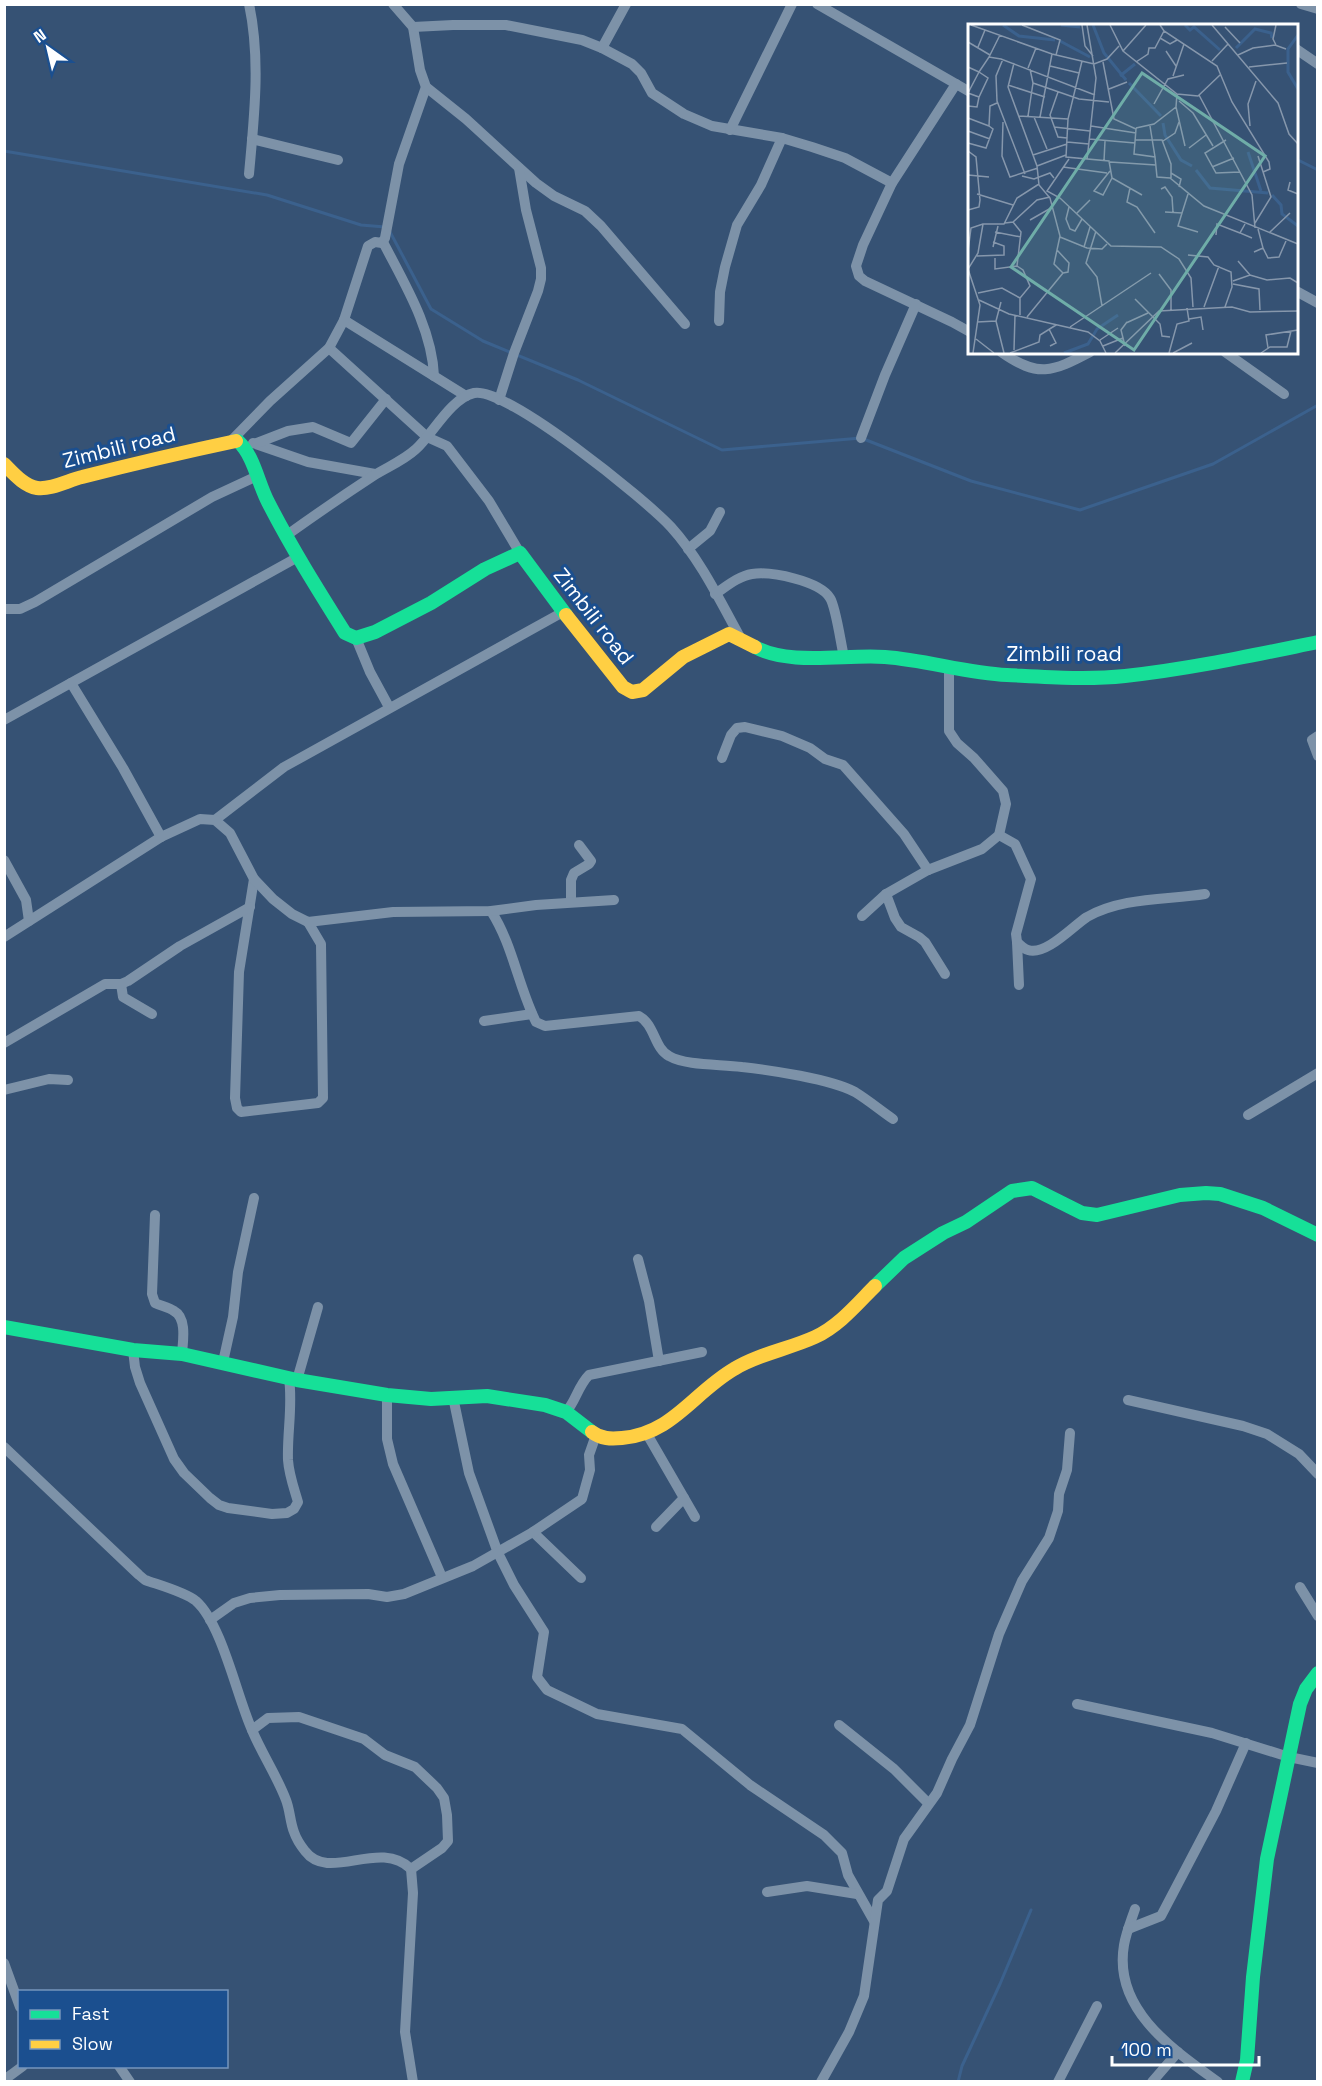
<svg xmlns="http://www.w3.org/2000/svg" width="1322" height="2086" font-family="'Space Grotesk',sans-serif">
<style>
.lines{fill:none;stroke-linecap:round;stroke-linejoin:round}
.stream{stroke:#3b618d;stroke-width:3}
.street{stroke:#7d92a8;stroke-width:10}
.fast{stroke:#16e098;stroke-width:14}
.slow{stroke:#ffcf43;stroke-width:14}
.labels{text-anchor:middle;dominant-baseline:central;stroke-width:6;stroke-linejoin:round;paint-order:stroke}
.street-label{font-size:21px;fill:#fff;stroke:#1b4f8f}
.inset-river{fill:none;stroke:#3b618d;stroke-width:3}
.inset-road{fill:none;stroke:#8697ac;stroke-width:1.5}
.view{fill:#6fada8;fill-opacity:0.15;stroke:#6fada8;stroke-width:3}
.inset-edge{fill:none;stroke:#fff;stroke-width:3}
</style>
<rect width="100%" height="100%" fill="#365274"/>
<g class="lines">
<g class="stream">
<polyline points="4,151 267,195 361,225 385,227"/>
<polyline points="1296,159 1318,170"/>
<polyline points="389,230 431,309 483,341 578,380 722,450 861,438 971,481 1080,510 1213,464 1318,405"/>
<polyline points="958,2082 962,2066 1000,1984 1031,1910"/>
</g>
<g class="street">
<polyline points="393,4 413,27 420,70 426,87 466,119 536,183 554,196 585,211 601,226 685,324"/>
<polyline points="817,4 970,92"/>
<polyline points="1301,4 1318,9"/>
<polyline points="413,27 453,25 506,25 582,40 602,48 632,64 641,73 652,93 684,114 712,126 782,138 812,147 845,158 892,183"/>
<polyline points="602,48 626,4"/>
<polyline points="1296,49 1318,64"/>
<polyline points="956,84 892,183 863,245 856,266 859,276 865,281 952,322 970,332"/>
<polyline points="730,130 792,4"/>
<polyline points="252,139 338,160"/>
<path d="M249 174C254 118 261 60 249 4"/>
<path d="M383 242C404 283 432 328 434 376"/>
<polyline points="1296,291 1318,303"/>
<polyline points="344,320 466,396"/>
<polyline points="719,321 720,292 725,267 737,225 761,185 782,138"/>
<polyline points="329,348 427,437 447,446 489,501 520,553"/>
<path d="M1001 352C1038 378 1052 372 1090 352"/>
<polyline points="1225,352 1284,394"/>
<polyline points="499,400 514,353 538,291 541,279 541,268 526,210 519,168"/>
<polyline points="861,438 885,375 916,304"/>
<polyline points="230,442 270,401 329,348 344,320 368,246 375,242 382,243 385,238 399,164 426,87"/>
<polyline points="253,443 308,462 375,474"/>
<polyline points="257,443 288,431 313,427 351,443 386,399"/>
<path d="M287 535C315 515 344 495 373 476 387 467 403 461 416 449 432 435 451 398 474 393 506 386 646 500 671 527 700 559 720 601 741 639"/>
<polyline points="688,549 710,531 720,512"/>
<path d="M715 594C727 586 739 576 752 574 771 571 820 581 830 598 836 607 841 645 844 657"/>
<polyline points="4,609 20,609 35,602 212,497 255,477"/>
<polyline points="356,638 370,672 389,707"/>
<polyline points="71,683 123,768 161,837"/>
<polyline points="4,720 298,557"/>
<polyline points="1318,736 1312,740 1318,756"/>
<polyline points="722,758 731,735 737,728 745,727 782,736 810,748 825,759 843,765 904,834 928,870"/>
<polyline points="215,820 284,767 563,612"/>
<path d="M999 835 1015 844 1031 879 1016 934 1017 942C1020 945 1024 949 1028 950 1046 956 1073 926 1087 917 1122 897 1167 900 1205 894"/>
<polyline points="4,860 26,900 29,921"/>
<polyline points="254,879 239,972 235,1098 237,1108 241,1112 318,1103 323,1098 321,944 308,922"/>
<polyline points="886,894 895,918 901,927 919,937 925,942 945,974"/>
<polyline points="571,902 571,880 574,873 589,864 591,861 579,845"/>
<path d="M491 911C513 945 518 986 536 1022L545 1026 639 1016C655 1025 654 1048 669 1056 686 1066 721 1064 742 1067 770 1070 831 1079 855 1092 868 1100 880 1110 893 1119"/>
<polyline points="862,916 886,894 928,870 982,849 999,835 1006,804 1003,791 974,758 957,743 949,731 949,667"/>
<polyline points="4,937 161,837 200,819 215,820 230,833 254,879 273,899 292,914 308,922 393,912 491,911 536,905 614,900"/>
<polyline points="1017,942 1019,985"/>
<polyline points="121,984 123,997 152,1014"/>
<polyline points="484,1021 532,1014"/>
<polyline points="4,1043 105,984 121,984 128,981 180,946 250,907"/>
<polyline points="4,1090 49,1079 68,1080"/>
<polyline points="1248,1115 1318,1073"/>
<path d="M155 1215 152 1294 155 1303C161 1306 169 1307 174 1311 187 1318 183 1341 182 1354"/>
<polyline points="638,1259 649,1301 659,1361"/>
<path d="M133 1350 135 1367 140 1383 174 1459 184 1473 210 1498 219 1505 228 1508 272 1514 287 1513 294 1509 298 1502C294 1488 289 1475 288 1460 287 1432 293 1406 289 1378"/>
<polyline points="223,1362 233,1317 238,1272 254,1198"/>
<polyline points="297,1380 318,1307"/>
<polyline points="387,1395 387,1439 393,1464 441,1575"/>
<polyline points="453,1397 469,1473 498,1553 514,1585 544,1632 537,1677 547,1690 597,1714 682,1729 750,1785 824,1835 842,1853 848,1875 874,1921"/>
<polyline points="1128,1400 1243,1426 1267,1434 1299,1454 1318,1474"/>
<path d="M566 1412C576 1401 578 1386 589 1375L702 1352"/>
<polyline points="647,1434 695,1517"/>
<path d="M4 1447 139 1575 145 1580C159 1585 185 1592 196 1601 222 1624 237 1697 252 1730 262 1754 277 1776 286 1800 290 1810 290 1822 294 1832 296 1838 301 1846 305 1851 329 1883 379 1838 411 1869L413 1893 405 2032 413 2082"/>
<polyline points="656,1527 684,1498"/>
<polyline points="533,1532 581,1578"/>
<polyline points="1300,1587 1318,1616"/>
<polyline points="210,1620 234,1603 250,1598 280,1595 368,1594 387,1597 404,1594 473,1566 533,1532 582,1499 590,1470 589,1455 596,1435"/>
<polyline points="1077,1704 1212,1733 1289,1757 1318,1763"/>
<polyline points="839,1725 894,1769 928,1803"/>
<polyline points="252,1730 268,1718 299,1717 364,1739 385,1755 415,1767 437,1788 444,1798 447,1815 448,1841 442,1848 411,1869"/>
<polyline points="767,1892 807,1886 857,1894"/>
<path d="M1135 1909C1131 1921 1126 1933 1124 1945 1113 2009 1172 2049 1218 2082"/>
<polyline points="1128,1929 1161,1916 1216,1811 1246,1743"/>
<polyline points="4,1963 20,2007"/>
<polyline points="119,2066 130,2082"/>
<polyline points="4,2080 23,2066"/>
<polyline points="821,2082 849,2032 864,1996 878,1900 887,1891 904,1839 937,1793 952,1759 970,1725 999,1634 1022,1581 1049,1538 1058,1511 1059,1494 1067,1470 1070,1433"/>
<polyline points="1058,2082 1097,2006"/>
<polyline points="1152,2082 1178,2052"/>
</g>
<g class="fast">
<path d="M236 441H238C254 456 258 483 268 502 291 547 318 590 345 633L356 638 375 632 431 603 485 569 520 553 566 615"/>
<path d="M755 647C789 666 846 654 885 657 926 660 966 673 1007 675 1046 677 1086 680 1125 676 1190 669 1254 655 1318 642"/>
<polyline points="875,1286 904,1258 943,1233 966,1222 1012,1191 1032,1188 1082,1213 1097,1215 1180,1195 1206,1193 1220,1194 1263,1208 1318,1235"/>
<polyline points="4,1327 133,1350 182,1354 297,1380 387,1395 431,1399 487,1396 545,1405 566,1412 592,1432"/>
<polyline points="1242,2082 1247,2060 1253,1977 1267,1859 1300,1704 1306,1689 1318,1673"/>
</g>
<g class="slow">
<path d="M4 464C13 473 24 486 37 488 51 490 69 480 82 477 133 464 184 452 236 441"/>
<polyline points="566,615 623,687 632,692 643,690 683,657 729,634 755,647"/>
<path d="M592 1432C601 1439 611 1439 622 1438 672 1434 693 1393 734 1369 758 1354 789 1349 815 1337 839 1326 857 1304 875 1286"/>
</g>
</g>
<g class="labels">
<g class="street-label">
<text transform="translate(119 447) rotate(-14)">Zimbili road</text>
<text transform="translate(594 616) rotate(52)">Zimbili road</text>
<text x="1064" y="653">Zimbili road</text>
</g>
</g>
<g transform="translate(968 24)">
<rect width="330" height="330" fill="#365274"/>
<path class="inset-river" d="M35 1 51 12 87 16M93 1 112 3M125 1 136 29 158 56M217 1 222 6 226 3 252 26M330 11 320 25V48L330 65M92 17 122 33M268 24 287 5 303 9 304 14M152 52 167 40M161 59 193 92M195 99 197 111 213 136 224 142M280 128 293 167M228 146 242 164 300 169M304 171 313 181 314 190 330 202M96 329 120 320 129 305 150 291"/>
<path class="inset-road" d="M3 1 84 30 126 40 139 35 151 22M54 1 92 16 88 31M114 1 117 22 125 32M142 1 155 27 209 70 230 72 252 51M192 1 196 7 249 42 264 78 301 138 302 145 295 148M244 1 310 79 321 110 330 120M308 1 305 15 308 21M257 3 272 19M192 14 202 20 209 16M0 18 22 31M10 23 17 6M155 27 178 1M198 27 208 42M270 31 285 24 307 21 318 25M21 33 32 11M35 35 28 52 29 77 57 150M114 37 100 95 98 133 141 137 144 154 174 171M244 37 260 20M135 38 146 95 168 105 166 130 187 133 189 153 202 154 236 182 330 220M168 38 180 30 181 24H187L196 7M46 39 40 63 69 142 71 161 82 174 92 212 86 240 95 249 59 293M82 42 111 49M0 43 11 48 21 33 33 35 127 71M281 43 319 39M60 44 68 24M11 48 20 54 11 73 0 69ZM205 52 216 20M65 59 111 75 141 78M40 61 77 73M141 65 159 58M90 68 82 91 90 113 99 114M209 70 208 83 217 122M231 71 284 171 287 204M211 77 225 89 245 122M186 80 200 55 216 51M0 82 9 83 11 73M51 92 100 95M60 92 65 59 62 45M66 93 79 125M72 93 84 30M0 94 21 102M35 98 34 132 42 153 70 144M123 102 168 109M182 102 187 133M282 102 280 80 288 57M86 103 122 107M168 104 186 100 208 83M0 107 22 115M121 115 167 119M167 116H194L203 140V154M258 116 237 129 248 149 272 148M195 117 207 109 211 98M99 118 121 120M0 119 18 124 25 105 21 102 22 82 29 79M221 124 238 111M0 127 8 133 12 176 11 183 0 186M65 131 99 120M101 135 79 167 92 174 143 222 193 223 211 235 223 254 225 283M119 136 128 54 119 1M136 137 137 117M142 138 188 141M69 142 98 131M95 143 139 149M244 143 266 134M142 147 126 167 135 171 144 154M203 149 213 155 211 163M0 151 21 153M54 152 66 155 82 149 86 154M322 158 320 166 330 170M162 164 159 178 169 183 187 209M193 165 197 163 204 173 205 188M9 170 45 181M101 183 98 195 102 205 107 207 114 195M197 188 214 189 220 170M109 189 122 176M214 189 210 202 230 208M62 196 83 184M45 198 53 208 49 242 55 246 62 262 52 274V291M37 199 45 198 69 176 82 173M287 199 303 173 290 132M277 200 272 209 284 214M128 207 118 239 129 253 134 282M27 208 53 213M301 209 322 189M248 211 249 200 272 209M92 213 119 224 134 225 139 220M25 223 30 202M116 223 122 203M295 224 300 234 311 233 318 217M89 226 101 239 100 248 95 249M0 227 3 204 15 200M286 228 295 224 290 205M220 231 240 233 246 241 263 248 264 263 257 283M9 232 36 231V222L25 218M27 234V245L49 242M270 237 282 251M191 250 203 266V287M265 257 282 251 299 256 322 254 330 259M265 260 291 265 292 286M10 269 34 264 52 274M167 275 192 300 194 312 202 313M11 276 41 290 120 308 132 317 138 329M236 283 251 242M221 295 233 293 235 306M28 297 36 329M9 298 28 297 33 278M158 299 180 289M102 303 183 249M81 305 88 319 82 322M8 315 26 329M132 316 150 304M135 322 155 314M157 322 153 306 159 298M300 324 298 311 330 306M46 326 47 291M5 329 12 281 0 245 10 229 15 200H36L49 174 71 160M42 329 71 318 72 311 88 301M147 329 191 287 264 283 282 288 330 287M201 329 209 300 221 297 219 284M205 329 224 319M293 329 302 323H319L323 307"/>
<path class="view" d="M174 49 297 132 166 326 43 243Z"/>
<rect width="330" height="330" class="inset-edge"/>
</g>
<rect width="1322" height="2086" fill="none" stroke="#ffffff" stroke-width="12"/>
<rect x="18" y="1990" width="210" height="78" fill="#1b4f8f" stroke="#7695bc" stroke-width="1.5"/>
<rect x="30" y="2010" width="30" height="9" fill="#16e098" stroke="#7695bc" stroke-width="1.5"/>
<text x="72" y="2020" font-size="18" fill="#ffffff">Fast</text>
<rect x="30" y="2040" width="30" height="9" fill="#ffcf43" stroke="#7695bc" stroke-width="1.5"/>
<text x="72" y="2050" font-size="18" fill="#ffffff">Slow</text>
<g transform="translate(48 48) rotate(326)" stroke="#1b4f8f" stroke-width="4.5" paint-order="stroke">
<path d="M0-4.5L10 22L0 15L-10 22Z" fill="#ffffff"/>
<text y="-9" font-size="16" font-weight="bold" text-anchor="middle" fill="#ffffff">N</text>
</g>
<path d="M1112 2056v9h147v-9" fill="none" stroke="#ffffff" stroke-width="3"/>
<text x="1121" y="2056" font-size="18" fill="#ffffff" stroke="#1b4f8f" stroke-width="4.5" paint-order="stroke">100 m</text>
</svg>
